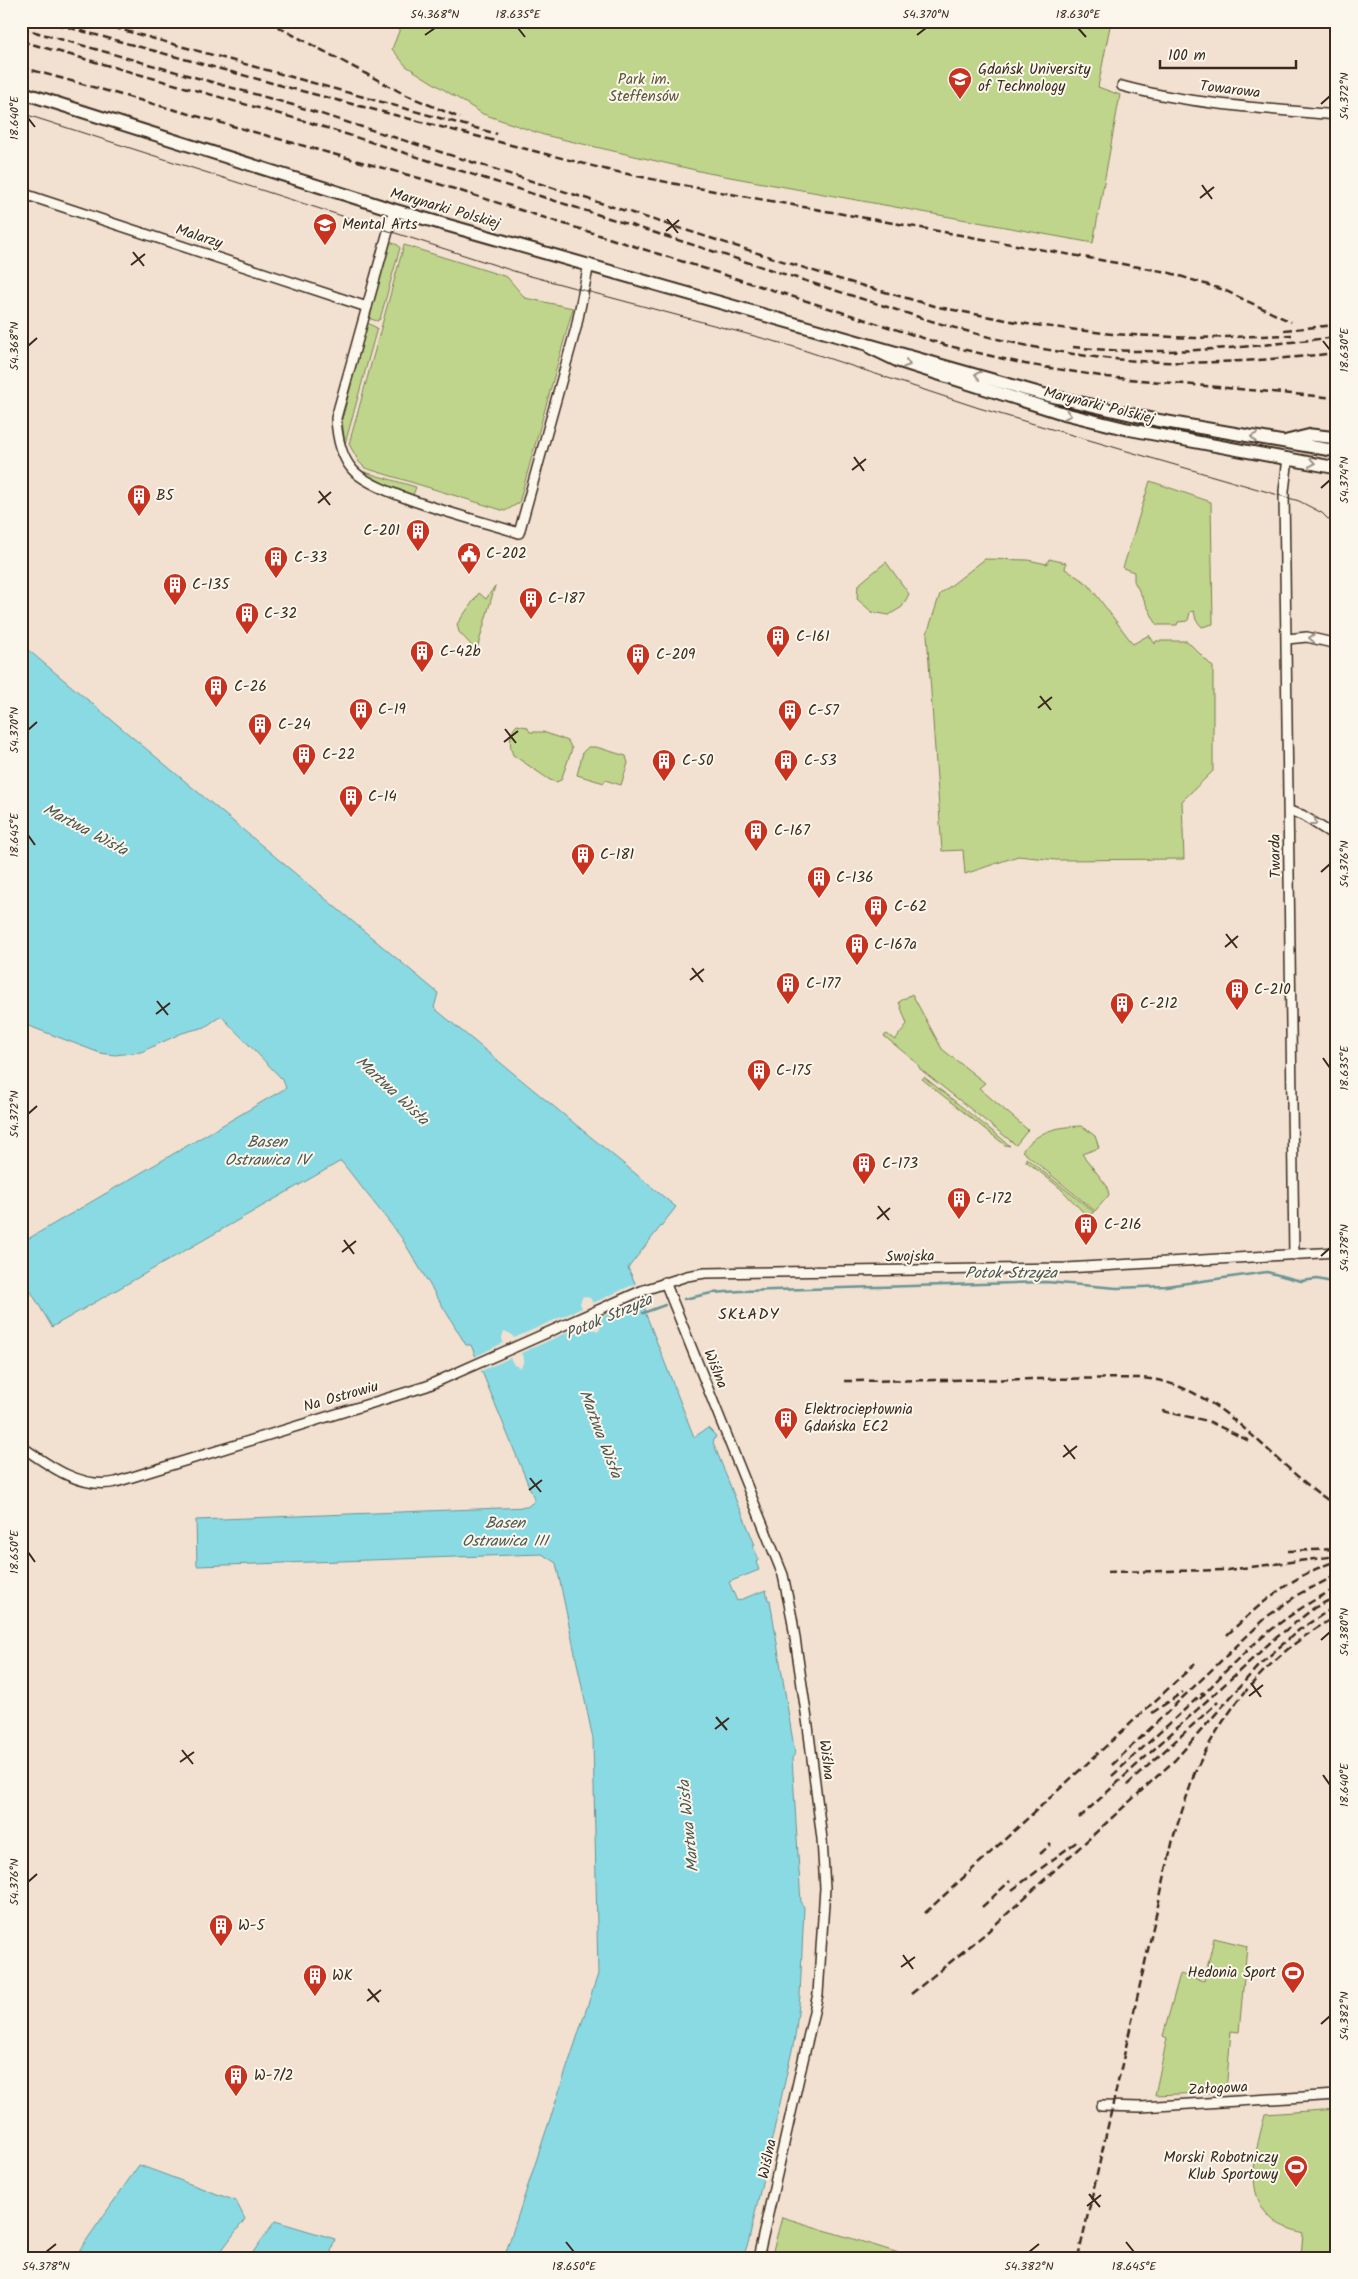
<svg xmlns="http://www.w3.org/2000/svg" width="1358" height="2279" font-family="Kalam,sans-serif">
<style>
.green{fill:#bfd58c;stroke:#7d8055}
.water{fill:#8adae4;stroke:#6a9495}
.pier{fill:#f2e1d0}
.lines{fill:none;stroke-linecap:round;stroke-linejoin:round}
.stream{stroke:#6a9495;stroke-width:2.5}
.minor-casing{stroke:#3b2a1e;stroke-width:12}
.major-casing{stroke:#3b2a1e;stroke-width:15}
.minor{stroke:#fbf7ec;stroke-width:9}
.major{stroke:#fbf7ec;stroke-width:11}
.tram{stroke:#3b2a1e;stroke-width:1}
.rail{stroke:#3b2a1e;stroke-width:2.5;stroke-dasharray:8 4;stroke-linecap:butt}
.oneway{stroke:#9b9085}
.ticks{fill:none;stroke:#3b2a1e;stroke-width:2}
.labels{text-anchor:middle;dominant-baseline:central;stroke-width:4;stroke-linejoin:round;paint-order:stroke}
.poi-label{font-size:15px;fill:#3b2a1e;stroke:#fbf7ec;text-anchor:start}
.park-label{font-size:15px;fill:#5c553a;stroke:#fbf7ec}
.street-label{font-size:15px;fill:#3b2a1e;stroke:#fbf7ec}
.water-label{font-size:16px;font-style:italic;fill:#4f5650;stroke:#fbf7ec}
.neighbourhood-label{font-size:16px;letter-spacing:1px;fill:#3b2a1e;stroke:#fbf7ec}
.neatline{fill:none;stroke:#3b2a1e;stroke-width:2}
.ticks-label{font-size:12px;text-anchor:middle;fill:#3b2a1e}
</style>
<rect width="100%" height="100%" fill="#f2e1d0"/>
<filter id="ink" filterUnits="userSpaceOnUse"><feTurbulence type="fractalNoise" baseFrequency=".02" numOctaves="2"/><feDisplacementMap in="SourceGraphic" scale="10" xChannelSelector="R" yChannelSelector="G"/><feConvolveMatrix kernelMatrix="1 2 1 2 8 2 1 2 1" color-interpolation-filters="sRGB"/></filter>
<g filter="url(#ink)">
<g class="green">
<polygon points="403,21 1111,21 1098,87 1120,95 1093,243 708,173 544,135 483,114 406,66 392,49"/>
<polygon points="390,242 398,245 400,248 380,319 377,321 368,318"/>
<polygon points="404,245 507,277 525,298 573,308 519,503 505,511 365,468 359,462 349,444"/>
<polygon points="367,323 377,328 345,444 342,420"/>
<polygon points="361,471 416,487 413,495 373,480"/>
<polygon points="1150,481 1211,502 1213,624 1202,627 1196,620 1194,611 1190,612 1188,621 1178,622 1177,625 1157,625 1134,581 1134,572 1123,568"/>
<polygon points="985,559 1028,560 1047,564 1049,559 1066,563 1065,569 1088,584 1133,644 1149,635 1155,644 1156,641 1187,641 1213,667 1213,771 1182,801 1184,859 1056,860 1018,856 965,874 963,850 942,851 927,634 940,594"/>
<polygon points="886,562 909,594 902,607 889,615 872,612 857,599 858,585"/>
<polygon points="495,586 477,649 476,650 459,632 457,624 479,593 486,599"/>
<path d="M517 725 527 727 530 732H543L568 741 572 749 561 780 556 782 550 780 513 755C509 745 509 733 517 725Z"/>
<polygon points="588,747 596,747 626,756 628,763 621,785 605,780 604,783 577,775 583,752"/>
<polygon points="912,994 942,1049 985,1083 979,1088 1028,1130 1016,1145 920,1069 917,1063 884,1036 887,1034 895,1040 907,1024 899,1002"/>
<polygon points="924,1077 1001,1138 1010,1146 1005,1145 922,1079"/>
<path d="M1082 1126 1095 1136 1099 1148 1082 1154 1107 1186 1109 1195 1095 1211 1022 1151C1040 1130 1055 1127 1082 1126Z"/>
<polygon points="1026,1158 1094,1212 1087,1216 1060,1188 1026,1161"/>
<polygon points="1214,1938 1247,1946 1239,2032 1231,2031 1226,2092 1155,2095 1167,2038 1163,2036 1180,1974 1204,1981"/>
<path d="M1337 2109V2258H1301L1303 2233C1294 2230 1282 2227 1274 2221 1241 2194 1257 2148 1265 2114Z"/>
<polygon points="782,2217 915,2258 771,2258"/>
</g>
<g class="water">
<polygon points="21,644 438,993 434,1008 676,1207 628,1268 645,1304 645,1312 694,1437 708,1428 716,1436 713,1442 739,1508 740,1508 755,1545 753,1546 759,1560 756,1562 759,1570 729,1582 737,1601 766,1590 768,1600 770,1600 795,1754 792,1758 801,1903 804,1907 800,1996 795,2037 749,2240 743,2258 504,2258 598,1974 593,1739 556,1563 542,1554 197,1566 196,1520 527,1507 535,1501 471,1345 466,1345 401,1237 341,1161 52,1327 21,1275 21,1243 286,1088 283,1080 221,1016 205,1027 182,1033 141,1052 115,1055 100,1053 21,1023"/>
<polygon points="139,2165 236,2201 245,2219 216,2258 74,2258"/>
<polygon points="275,2221 335,2239 329,2258 249,2258"/>
</g>
<polygon class="pier" points="637,1283 644,1298 599,1318 602,1324 599,1331 592,1329 589,1323 521,1353 524,1360 521,1368 514,1365 510,1358 481,1371 474,1357 503,1343 502,1338 504,1331 511,1334 514,1338 582,1308 580,1303 583,1296 590,1298 593,1303"/>
<g class="lines">
<g class="stream">
<polyline points="684,1299 712,1293 741,1291 1046,1282 1117,1288 1166,1286 1267,1272 1301,1281 1317,1279 1337,1283"/>
<polyline points="643,1313 665,1305"/>
</g>
<g class="minor-casing">
<g id="minor">
<path d="M1122 86C1187 104 1269 109 1337 115"/>
<polyline points="21,193 367,307"/>
<path d="M394 210 336 418C337 436 340 455 352 469 373 495 482 521 519 533L576 328 589 264"/>
<polyline points="1288,458 1284,491 1294,1255"/>
<polyline points="1287,639 1307,637 1337,644"/>
<polyline points="1289,811 1302,815 1337,837"/>
<polyline points="665,1282 783,1575 792,1618 808,1726 822,1839 825,1888 818,1994 758,2258"/>
<path d="M21 1446C48 1465 81 1490 116 1482L427 1386 641 1291 687 1276 705 1273 1066 1268 1337 1252"/>
<polyline points="1101,2106 1141,2107 1337,2095"/>
</g>
</g>
<g class="major-casing">
<g id="major">
<polyline points="21,92 394,210 1042,394 1156,420 1337,451"/>
<polyline points="871,348 898,361 1062,413 1127,429 1337,468"/>
<polyline points="1287,441 1311,435 1337,438"/>
</g>
</g>
<use href="#minor" class="minor"/>
<use href="#major" class="major"/>
<polyline class="tram" points="21,113 523,274 788,345 979,408 1299,501 1322,513 1337,528"/>
<g class="rail">
<polyline points="45,21 294,89 608,170 681,185 1167,272 1224,290 1291,322"/>
<polyline points="90,21 497,134"/>
<polyline points="267,21 404,94 460,118"/>
<polyline points="21,28 293,105 839,279 938,307 1027,324 1112,334 1195,338 1292,335"/>
<path d="M21 41 308 122 925 319C1003 343 1081 360 1163 362 1221 364 1279 359 1337 353"/>
<polyline points="21,67 426,180 945,345 1025,364 1107,377 1337,398"/>
<polyline points="1284,330 1337,325"/>
<path d="M1073 347C1162 357 1248 347 1337 337"/>
<path d="M844 1381 1142 1378C1222 1384 1272 1466 1337 1506"/>
<polyline points="1162,1411 1208,1421 1249,1441"/>
<polyline points="1288,1551 1337,1549"/>
<polyline points="1107,1572 1227,1570 1337,1556"/>
<path d="M1227 1635C1260 1604 1292 1575 1337 1561"/>
<path d="M1200 1699C1238 1655 1285 1613 1337 1588"/>
<polyline points="1152,1713 1183,1692"/>
<polyline points="1112,1765 1268,1616 1299,1594 1337,1575"/>
<polyline points="1112,1776 1204,1692"/>
<path d="M1193 1777C1222 1710 1272 1651 1337 1616"/>
<polyline points="1127,1785 1218,1702"/>
<polyline points="1079,1818 1272,1641 1314,1608 1337,1596"/>
<polyline points="1040,1854 1051,1844"/>
<polyline points="1012,1890 1079,1840"/>
<polyline points="982,1907 1010,1881"/>
<polyline points="925,1913 1195,1664"/>
<polyline points="959,1955 985,1934 1175,1760 1259,1665 1299,1630 1337,1605"/>
<polyline points="911,1994 964,1951"/>
<polyline points="1078,2258 1174,1835 1195,1772"/>
</g>
</g>
<defs><path id="oneway-chevron" d="M-2-3.5L2.5 0L-2 3.5" fill="none" stroke-width="1.6" stroke-linecap="round" stroke-linejoin="round" transform="scale(1.25)"/></defs>
<g class="oneway">
<use href="#oneway-chevron" transform="translate(907 364) rotate(18)"/>
<use href="#oneway-chevron" transform="translate(978 375) rotate(-164)"/>
<use href="#oneway-chevron" transform="translate(1068 415) rotate(14)"/>
<use href="#oneway-chevron" transform="translate(1254 437) rotate(-170)"/>
<use href="#oneway-chevron" transform="translate(1312 463) rotate(11)"/>
<use href="#oneway-chevron" transform="translate(1312 638) rotate(-176)"/>
<use href="#oneway-chevron" transform="translate(1314 822) rotate(33)"/>
</g>
</g>
<path class="ticks" d="M518 28 525 37M1078 28 1086 37M425 35 435 28M917 35 926 28M1321 104 1330 96M28 118 35 127M1202 185 1212 199M1200 198 1214 187M667 219 678 233M666 231 679 220M133 252 144 266M131 265 145 254M1323 341 1330 350M28 346 37 338M854 457 864 471M852 470 866 459M1321 488 1330 480M319 491 330 505M318 503 331 492M1040 696 1051 710M1038 708 1052 697M505 729 516 743M28 730 37 722M504 742 518 731M28 835 35 845M1321 872 1330 864M1226 934 1237 948M1225 947 1238 936M692 968 703 982M690 980 704 969M157 1001 168 1015M156 1014 170 1003M1323 1058 1330 1068M28 1114 37 1106M878 1206 889 1220M877 1219 890 1208M344 1240 354 1254M342 1252 356 1241M1321 1256 1330 1248M1064 1445 1075 1459M1063 1457 1077 1446M530 1478 541 1492M529 1490 542 1480M28 1552 35 1562M1321 1640 1330 1632M1251 1683 1261 1697M1249 1696 1263 1685M716 1717 727 1730M715 1729 729 1718M182 1750 193 1764M180 1762 194 1752M1323 1775 1330 1785M28 1882 37 1874M903 1955 913 1969M901 1967 915 1957M368 1989 379 2002M367 2001 381 1990M1321 2024 1330 2016M1089 2194 1100 2207M1087 2206 1101 2195M566 2242 574 2252M1126 2242 1134 2252M46 2252 56 2244M1029 2252 1039 2244"/>
<defs>
<g id="university-pin" transform="scale(1.25)"><path d="M0 17L-7.5 6A9.5 9.5 0 1 1 7.5 6Z" fill="#c8321e" stroke="#fbf7ec"/><path d="M0-5L7-2L0 1L-7-2ZM-4 1L0 2.5L4 1V4Q0 6-4 4Z" fill="#fff"/></g>
<g id="school-pin" transform="scale(1.25)"><path d="M0 17L-7.5 6A9.5 9.5 0 1 1 7.5 6Z" fill="#c8321e" stroke="#fbf7ec"/><path d="M0-5L7-2L0 1L-7-2ZM-4 1L0 2.5L4 1V4Q0 6-4 4Z" fill="#fff"/></g>
<g id="building-pin" transform="scale(1.25)"><path d="M0 17L-7.5 6A9.5 9.5 0 1 1 7.5 6Z" fill="#c8321e" stroke="#fbf7ec"/><path d="M-4-6H4V6H1V3H-1V6H-4ZM-2.5-4.3h1.7v1.8h-1.7ZM.8-4.3h1.7v1.8H.8ZM-2.5-1h1.7V.8h-1.7ZM.8-1h1.7V.8H.8Z" fill="#fff"/></g>
<g id="civic-pin" transform="scale(1.25)"><path d="M0 17L-7.5 6A9.5 9.5 0 1 1 7.5 6Z" fill="#c8321e" stroke="#fbf7ec"/><path d="M-.6-6.5H3V-4.5H.6V-3L4-1V1h2V6H-6V1h2V-1L-.6-3ZM-1.2 2.5V6h2.4V2.5Z" fill="#fff"/></g>
<g id="stadium-pin" transform="scale(1.25)"><path d="M0 17L-7.5 6A9.5 9.5 0 1 1 7.5 6Z" fill="#c8321e" stroke="#fbf7ec"/><path d="M0-5a6.5 5 0 1 0 0 10a6.5 5 0 1 0 0-10ZM-3.5-1.8h7v3.6h-7Z" fill="#fff"/></g>
</defs>
<g fill-rule="evenodd">
<use href="#university-pin" x="960" y="79"/>
<use href="#school-pin" x="325" y="225"/>
<use href="#building-pin" x="139" y="496"/>
<use href="#building-pin" x="418" y="531"/>
<use href="#civic-pin" x="469" y="554"/>
<use href="#building-pin" x="276" y="558"/>
<use href="#building-pin" x="175" y="585"/>
<use href="#building-pin" x="531" y="599"/>
<use href="#building-pin" x="247" y="614"/>
<use href="#building-pin" x="778" y="637"/>
<use href="#building-pin" x="422" y="652"/>
<use href="#building-pin" x="638" y="655"/>
<use href="#building-pin" x="216" y="687"/>
<use href="#building-pin" x="361" y="710"/>
<use href="#building-pin" x="790" y="711"/>
<use href="#building-pin" x="260" y="725"/>
<use href="#building-pin" x="304" y="755"/>
<use href="#building-pin" x="664" y="761"/>
<use href="#building-pin" x="786" y="761"/>
<use href="#building-pin" x="351" y="797"/>
<use href="#building-pin" x="756" y="831"/>
<use href="#building-pin" x="583" y="855"/>
<use href="#building-pin" x="819" y="878"/>
<use href="#building-pin" x="876" y="907"/>
<use href="#building-pin" x="857" y="945"/>
<use href="#building-pin" x="788" y="984"/>
<use href="#building-pin" x="1237" y="990"/>
<use href="#building-pin" x="1122" y="1004"/>
<use href="#building-pin" x="759" y="1071"/>
<use href="#building-pin" x="864" y="1164"/>
<use href="#building-pin" x="959" y="1199"/>
<use href="#building-pin" x="1086" y="1225"/>
<use href="#building-pin" x="786" y="1419"/>
<use href="#building-pin" x="221" y="1926"/>
<use href="#stadium-pin" x="1293" y="1973"/>
<use href="#building-pin" x="315" y="1976"/>
<use href="#building-pin" x="236" y="2076"/>
<use href="#stadium-pin" x="1296" y="2167"/>
</g>
<g class="labels">
<g class="poi-label">
<text x="978" y="70">Gdańsk University<tspan x="978" dy="17">of Technology</tspan></text>
<text x="342" y="225">Mental Arts</text>
<text x="156" y="496">B5</text>
<text x="400" y="531" text-anchor="end">C-201</text>
<text x="486" y="554">C-202</text>
<text x="294" y="558">C-33</text>
<text x="192" y="585">C-135</text>
<text x="548" y="599">C-187</text>
<text x="264" y="614">C-32</text>
<text x="796" y="637">C-161</text>
<text x="440" y="652">C-42b</text>
<text x="656" y="655">C-209</text>
<text x="234" y="687">C-26</text>
<text x="378" y="710">C-19</text>
<text x="808" y="711">C-57</text>
<text x="278" y="725">C-24</text>
<text x="322" y="755">C-22</text>
<text x="682" y="761">C-50</text>
<text x="804" y="761">C-53</text>
<text x="368" y="797">C-14</text>
<text x="774" y="831">C-167</text>
<text x="600" y="855">C-181</text>
<text x="836" y="878">C-136</text>
<text x="894" y="907">C-62</text>
<text x="874" y="945">C-167a</text>
<text x="806" y="984">C-177</text>
<text x="1254" y="990">C-210</text>
<text x="1140" y="1004">C-212</text>
<text x="776" y="1071">C-175</text>
<text x="882" y="1164">C-173</text>
<text x="976" y="1199">C-172</text>
<text x="1104" y="1225">C-216</text>
<text x="804" y="1410">Elektrociepłownia<tspan x="804" dy="17">Gdańska EC2</tspan></text>
<text x="238" y="1926">W-5</text>
<text x="1276" y="1973" text-anchor="end">Hedonia Sport</text>
<text x="332" y="1976">WK</text>
<text x="254" y="2076">W-7/2</text>
<text x="1278" y="2158" text-anchor="end">Morski Robotniczy<tspan x="1278" dy="17">Klub Sportowy</tspan></text>
</g>
<g class="park-label">
<text x="644" y="80">Park im.<tspan x="644" dy="17">Steffensów</tspan></text>
</g>
<g class="street-label">
<text transform="translate(1230 90) rotate(7)">Towarowa</text>
<text transform="translate(445 209) rotate(16)">Marynarki Polskiej</text>
<text transform="translate(199 237) rotate(18)">Malarzy</text>
<text transform="translate(1099 406) rotate(14)">Marynarki Polskiej</text>
<text transform="translate(1276 856) rotate(-91)">Twarda</text>
<text transform="translate(910 1257) rotate(-1)">Swojska</text>
<text transform="translate(715 1369) rotate(68)">Wiślna</text>
<text transform="translate(341 1397) rotate(-16)">Na Ostrowiu</text>
<text transform="translate(826 1760) rotate(83)">Wiślna</text>
<text transform="translate(1218 2089) rotate(-3)">Załogowa</text>
<text transform="translate(768 2159) rotate(-78)">Wiślna</text>
</g>
<g class="water-label">
<text transform="translate(85 830) rotate(28)">Martwa Wisła</text>
<text transform="translate(392 1091) rotate(43)">Martwa Wisła</text>
<text x="267" y="1142">Basen<tspan x="267" dy="18">Ostrawica IV</tspan></text>
<text x="1011" y="1273">Potok Strzyża</text>
<text transform="translate(609 1317) rotate(-23)">Potok Strzyża</text>
<text transform="translate(600 1434) rotate(69)">Martwa Wisła</text>
<text x="505" y="1523">Basen<tspan x="505" dy="18">Ostrawica III</tspan></text>
<text transform="translate(689 1826) rotate(-96)">Martwa Wisła</text>
</g>
<g class="neighbourhood-label">
<text x="749" y="1314">SKŁADY</text>
</g>
</g>
<rect width="1358" height="2279" fill="none" stroke="#fbf7ec" stroke-width="55"/>
<path d="M1160 60v8h136v-8" fill="none" stroke="#3b2a1e" stroke-width="2.5"/>
<text x="1168" y="60" font-size="15" fill="#3b2a1e" stroke="#fbf7ec" stroke-width="4" paint-order="stroke">100 m</text>
<rect x="28" y="28" width="1302" height="2224" class="neatline"/>
<g class="ticks-label">
<text x="435" y="18">54.368°N</text>
<text x="518" y="18">18.635°E</text>
<text x="926" y="18">54.370°N</text>
<text x="1078" y="18">18.630°E</text>
<text transform="translate(1344 96) rotate(-90)" y="4">54.372°N</text>
<text transform="translate(14 118) rotate(-90)" y="4">18.640°E</text>
<text transform="translate(14 346) rotate(-90)" y="4">54.368°N</text>
<text transform="translate(1344 350) rotate(-90)" y="4">18.630°E</text>
<text transform="translate(1344 480) rotate(-90)" y="4">54.374°N</text>
<text transform="translate(14 730) rotate(-90)" y="4">54.370°N</text>
<text transform="translate(14 835) rotate(-90)" y="4">18.645°E</text>
<text transform="translate(1344 864) rotate(-90)" y="4">54.376°N</text>
<text transform="translate(1344 1068) rotate(-90)" y="4">18.635°E</text>
<text transform="translate(14 1114) rotate(-90)" y="4">54.372°N</text>
<text transform="translate(1344 1248) rotate(-90)" y="4">54.378°N</text>
<text transform="translate(14 1552) rotate(-90)" y="4">18.650°E</text>
<text transform="translate(1344 1632) rotate(-90)" y="4">54.380°N</text>
<text transform="translate(1344 1785) rotate(-90)" y="4">18.640°E</text>
<text transform="translate(14 1882) rotate(-90)" y="4">54.376°N</text>
<text transform="translate(1344 2016) rotate(-90)" y="4">54.382°N</text>
<text x="46" y="2270">54.378°N</text>
<text x="574" y="2270">18.650°E</text>
<text x="1029" y="2270">54.382°N</text>
<text x="1134" y="2270">18.645°E</text>
</g>
</svg>
